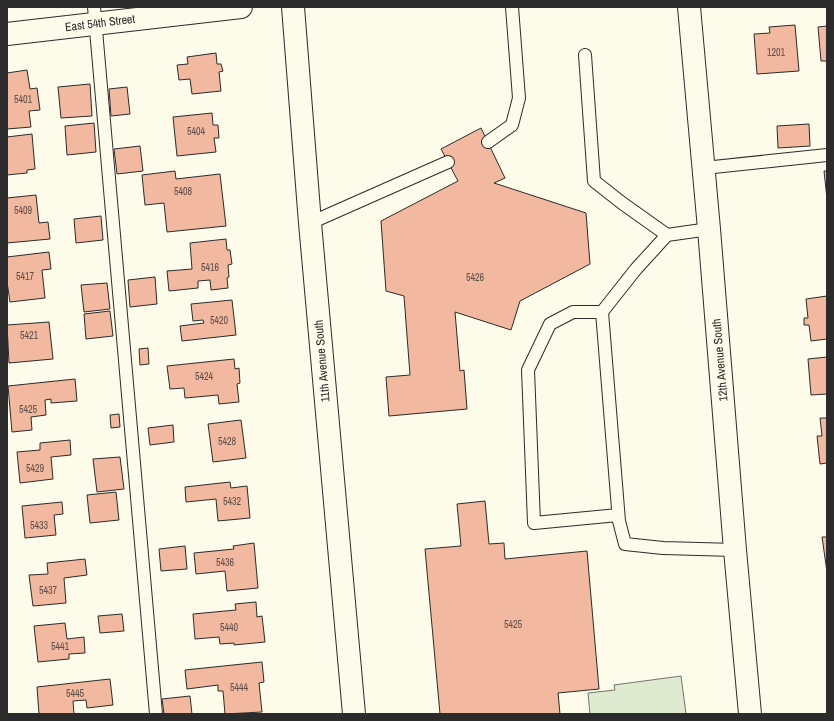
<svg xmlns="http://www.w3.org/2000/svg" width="834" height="721" font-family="'Archivo Narrow',sans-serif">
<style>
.green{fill:#deebd1;stroke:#74746e}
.building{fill:#f2b8a0;stroke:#2b2b2b}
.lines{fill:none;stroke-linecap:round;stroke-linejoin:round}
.lane-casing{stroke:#2b2b2b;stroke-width:14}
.street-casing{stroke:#2b2b2b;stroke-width:24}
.secondary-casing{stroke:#2b2b2b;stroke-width:24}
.lane{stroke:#fdfbea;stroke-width:12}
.street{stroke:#fdfbea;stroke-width:22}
.secondary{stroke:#fdfbea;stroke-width:22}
.labels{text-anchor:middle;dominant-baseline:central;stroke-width:3;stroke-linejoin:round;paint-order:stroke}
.number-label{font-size:10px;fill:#5d4e48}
.street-label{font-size:12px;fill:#2b2b2b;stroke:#fdfbea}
</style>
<rect width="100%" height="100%" fill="#fdfbea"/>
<polygon class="green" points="681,676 686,714 590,714 588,693 615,690 614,685"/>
<g class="building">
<polygon points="795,25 799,71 757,74 754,34 770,33 769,27"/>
<polygon points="827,26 827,61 821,61 818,27"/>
<polygon points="216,53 217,64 221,64 223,71 219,72 221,91 192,94 190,79 179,80 177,65 188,64 187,57"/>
<polygon points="27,70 30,89 37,88 40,110 29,111 31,127 7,129 7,73"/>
<polygon points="90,84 92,116 61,118 58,87"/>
<polygon points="127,87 130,114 111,116 109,89"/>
<polygon points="212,113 213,125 218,125 219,138 214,138 216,152 177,156 173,117"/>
<polygon points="94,123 96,152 67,155 65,126"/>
<polygon points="809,124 810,146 778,148 777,126"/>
<polygon points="481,128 505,178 494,183 586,213 590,264 520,301 511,330 455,312 460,371 464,370 467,409 389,416 386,377 410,375 404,296 386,291 381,221 458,181 441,149"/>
<polygon points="32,134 35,169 27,170 27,173 7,175 7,137"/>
<polygon points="140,146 143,171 117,174 114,149"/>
<polygon points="175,171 176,179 220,174 226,226 167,232 164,203 145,205 142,175"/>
<polygon points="824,171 827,171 827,199"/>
<polygon points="36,195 39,223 48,222 50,239 7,243 7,198"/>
<polygon points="101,216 103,240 76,243 74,219"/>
<polygon points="226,239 227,250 230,250 232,264 228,265 229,277 227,278 228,288 211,290 210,280 198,281 198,288 169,291 167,271 192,269 190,243"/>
<polygon points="49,252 51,269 42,270 45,298 10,302 7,282 7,257"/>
<polygon points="155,277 157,304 130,307 128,280"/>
<polygon points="107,283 110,309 84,312 81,285"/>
<polygon points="827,296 827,339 811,341 809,325 804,325 804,318 808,318 806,299"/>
<polygon points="232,300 236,335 182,341 180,326 204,323 203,320 193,321 191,304"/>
<polygon points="110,311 113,336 86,339 84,314"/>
<polygon points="49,322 53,359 9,363 7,325"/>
<polygon points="148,348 149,364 140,365 139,349"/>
<polygon points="827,357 827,394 811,395 808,359"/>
<polygon points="234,359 235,369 239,368 240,383 237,384 239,402 219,404 218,395 185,398 184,388 170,389 167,366"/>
<polygon points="75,379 77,401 51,403 51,399 45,400 46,415 31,417 32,430 12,432 8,386"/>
<polygon points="119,414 120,427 111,428 110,415"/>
<polygon points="820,418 827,418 827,463 820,464 817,436 822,436"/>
<polygon points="241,420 246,458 213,462 208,424"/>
<polygon points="173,425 174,442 150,445 148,428"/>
<polygon points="70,440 71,455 51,457 53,479 20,483 17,452 40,450 40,443"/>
<polygon points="120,457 124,489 97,492 93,459"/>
<polygon points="230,482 231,488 247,486 250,518 218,521 216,499 186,502 185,487"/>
<polygon points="116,492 119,520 90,523 87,495"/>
<polygon points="485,501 489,544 504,543 505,559 587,551 599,689 558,693 560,714 440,714 425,549 461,546 457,504"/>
<polygon points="62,502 63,514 54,515 56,535 25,538 22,506"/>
<polygon points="822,537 827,537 827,572"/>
<polygon points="254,543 258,588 227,591 225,571 196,574 194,553 234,549 233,546"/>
<polygon points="185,546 187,569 161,571 159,549"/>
<polygon points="85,559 87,575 64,578 66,603 33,606 29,575 48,574 47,563"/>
<polygon points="256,602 257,617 262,616 265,642 234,645 234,643 220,644 219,637 195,639 193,614 236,610 235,604"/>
<polygon points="122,614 124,631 100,633 98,616"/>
<polygon points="65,623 67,639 84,637 85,653 69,654 69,659 38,662 34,626"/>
<polygon points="262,662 264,682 259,683 262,712 225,714 223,691 218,691 218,685 187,689 185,670"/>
<polygon points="110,679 113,705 87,708 86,700 73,701 74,714 39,714 37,687"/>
<polygon points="190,696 192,714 164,714 162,699"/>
</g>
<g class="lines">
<g class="lane-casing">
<g id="lane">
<polyline points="94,7 156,714"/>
<polyline points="585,55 594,181 622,203 667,235"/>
<polyline points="488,142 512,125 519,98 512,7"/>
<polyline points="704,168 827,155"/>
<polyline points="310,223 448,162"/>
<polyline points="709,229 667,235 636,269 602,312 619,521 625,544 663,548 735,550"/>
<polyline points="602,312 573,312 550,324 528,370 534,523 618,515"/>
</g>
</g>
<g class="street-casing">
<g id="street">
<polyline points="293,7 310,223 354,714"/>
<polyline points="689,7 709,229 735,550 750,714"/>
</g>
</g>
<g class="secondary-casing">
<polyline id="secondary" points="7,34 241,7"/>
</g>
<use href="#lane" class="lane"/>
<use href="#street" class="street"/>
<use href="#secondary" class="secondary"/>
</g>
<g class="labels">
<g class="number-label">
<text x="776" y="52">1201</text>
<text x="23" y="99">5401</text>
<text x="196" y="131">5404</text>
<text x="183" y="191">5408</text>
<text x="23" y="210">5409</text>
<text x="210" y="267">5416</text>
<text x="25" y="276">5417</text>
<text x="475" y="277">5426</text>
<text x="219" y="320">5420</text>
<text x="29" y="335">5421</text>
<text x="204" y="376">5424</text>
<text x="28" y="409">5425</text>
<text x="227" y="441">5428</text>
<text x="35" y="468">5429</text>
<text x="232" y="501">5432</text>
<text x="39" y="525">5433</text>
<text x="225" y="562">5436</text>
<text x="48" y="590">5437</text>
<text x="513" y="624">5425</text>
<text x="229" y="627">5440</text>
<text x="60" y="646">5441</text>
<text x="239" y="687">5444</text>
<text x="75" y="693">5445</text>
</g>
<g class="street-label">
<text transform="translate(100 23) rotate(-7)">East 54th Street</text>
<text transform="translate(720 360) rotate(-95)">12th Avenue South</text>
<text transform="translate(322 361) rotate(-95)">11th Avenue South</text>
</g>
</g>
<rect width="834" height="721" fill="none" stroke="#2b2b2b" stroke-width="16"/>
</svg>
